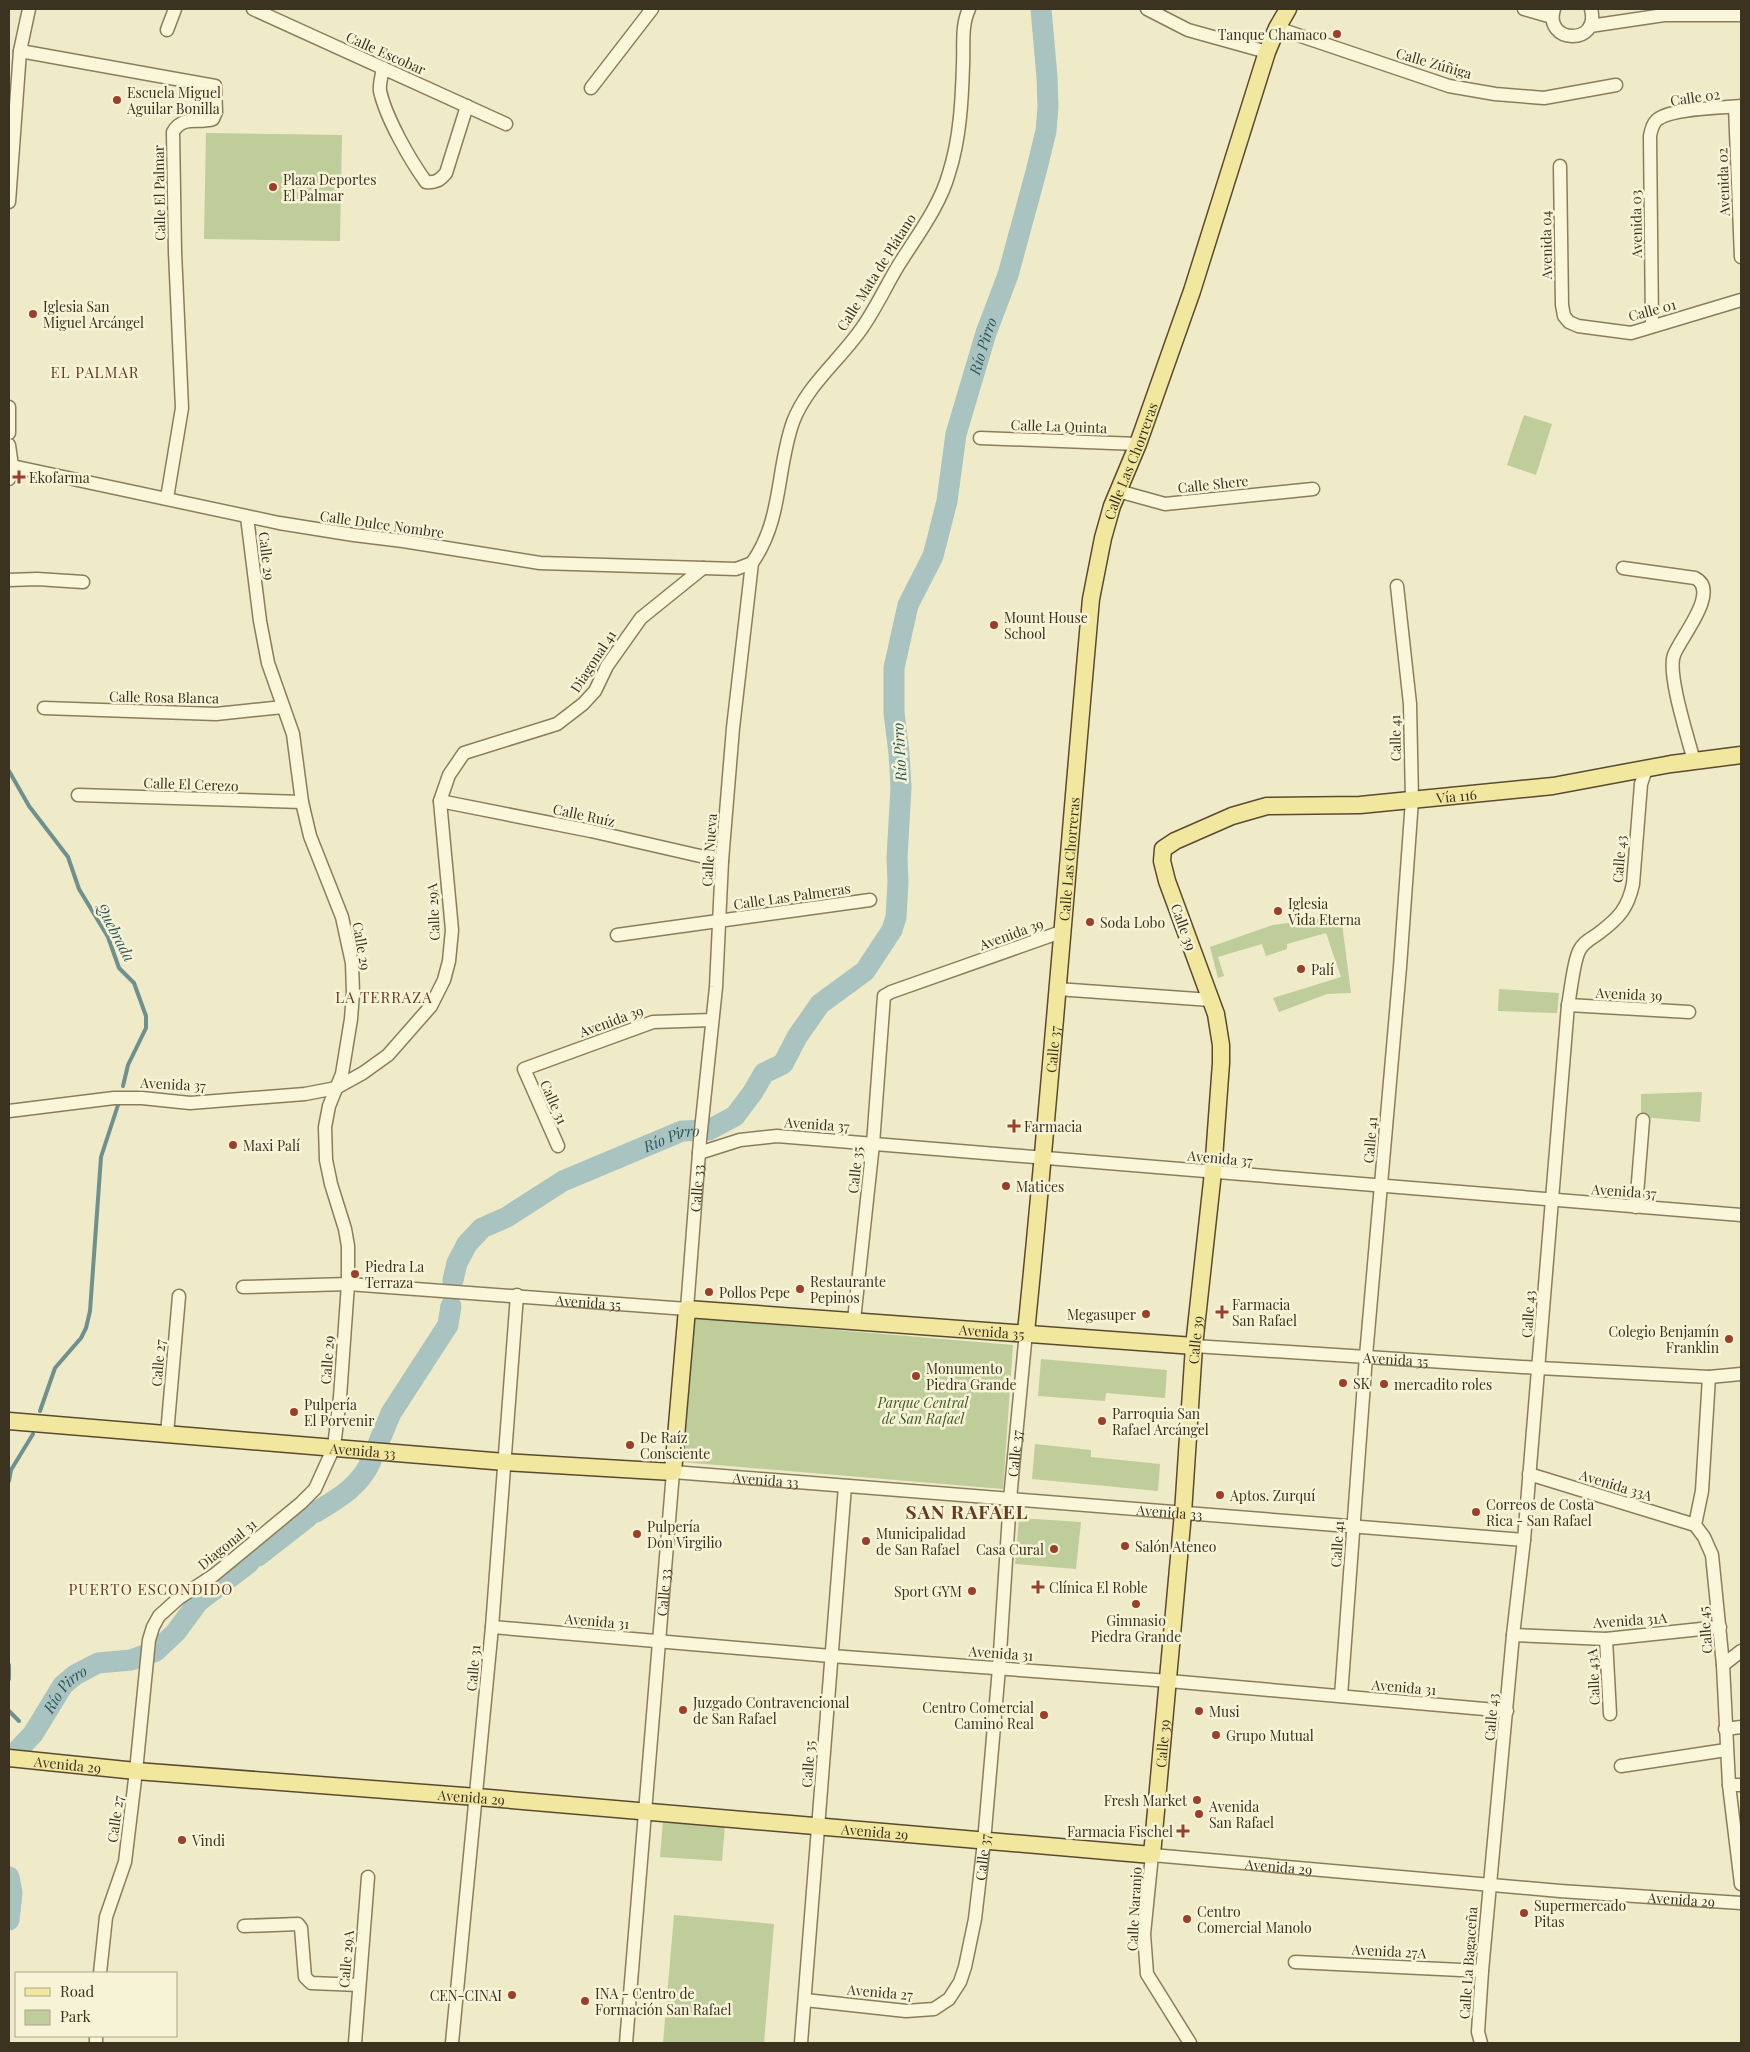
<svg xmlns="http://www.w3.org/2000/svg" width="1750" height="2052" font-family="'Playfair Display',serif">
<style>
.green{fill:#becd9a}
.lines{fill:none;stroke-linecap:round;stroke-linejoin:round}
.stream{stroke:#6e918f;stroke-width:4}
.river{stroke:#a8c3c0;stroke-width:21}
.minor-casing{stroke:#8b7d5c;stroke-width:15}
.major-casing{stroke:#594a30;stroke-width:19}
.minor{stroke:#f9f6da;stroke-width:12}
.major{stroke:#f2e79f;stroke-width:16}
.poi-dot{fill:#9b3f2b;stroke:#f6f3d6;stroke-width:2}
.labels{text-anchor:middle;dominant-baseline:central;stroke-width:5;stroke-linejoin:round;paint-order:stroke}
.poi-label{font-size:14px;fill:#3b3220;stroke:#f6f3d6;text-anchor:start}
.street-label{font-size:14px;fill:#3b3220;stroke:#f6f3d6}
.park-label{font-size:14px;font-style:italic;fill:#425826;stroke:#f6f3d6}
.water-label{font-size:15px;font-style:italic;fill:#2f565b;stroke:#f6f3d6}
.neighbourhood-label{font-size:15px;letter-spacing:1px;fill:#683b1f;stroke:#f6f3d6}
.district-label{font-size:19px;font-weight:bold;letter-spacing:1px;fill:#683b1f;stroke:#f6f3d6}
</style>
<rect width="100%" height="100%" fill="#efeac7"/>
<g class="green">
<polygon points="206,133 342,135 340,241 204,239"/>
<polygon points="1524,415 1552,424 1536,475 1507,465"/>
<polygon points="1341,916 1351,993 1327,994 1279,1012 1273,998 1341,977 1326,933 1287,944 1287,949 1266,956 1262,944 1218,957 1224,976 1218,978 1210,947 1273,925"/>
<polygon points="1499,989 1559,993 1557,1013 1498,1011"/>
<polygon points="1702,1092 1700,1122 1641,1117 1641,1094"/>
<polygon points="693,1318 1013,1345 1003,1489 681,1462"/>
<polygon points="1041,1359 1167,1370 1165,1398 1106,1393 1105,1401 1038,1396"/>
<polygon points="1035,1444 1091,1450 1091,1457 1160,1464 1158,1491 1032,1479"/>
<polygon points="1019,1518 1081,1522 1076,1569 1015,1564"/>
<polygon points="663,1821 725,1825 722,1861 660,1857"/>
<polygon points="674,1915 774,1924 764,2043 663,2043"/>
</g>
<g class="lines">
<g class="stream">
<polyline points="9,771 29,806 68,857 79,889 108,937 119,968 134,983 146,1016 146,1028 128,1065 123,1086"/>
<polyline points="40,1411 55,1368 81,1338 86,1328 90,1311 101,1157 118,1105"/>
<polyline points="9,1481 11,1470 33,1434"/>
<polyline points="9,1665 9,1679"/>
<polyline points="9,1711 19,1721"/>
<polyline points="26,1734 28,1741"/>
</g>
<g class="river">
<path id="s1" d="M453 1280 457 1263 467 1244 482 1228 507 1217 563 1181 682 1131 709 1130 735 1116 753 1092 764 1073 783 1064 797 1037 820 1004 865 971 892 930 896 917 898 882 897 858 901 787 899 753 894 713V668L908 605 933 556 947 501 956 434 986 333 1008 275 1036 172 1046 131 1048 107 1047 77 1041 9"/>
<polyline points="378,1444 391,1413 448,1325 451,1306"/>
<path d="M316 1512C339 1498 360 1486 371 1461"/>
<polyline points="258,1556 308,1517"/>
<path id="s2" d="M15 1753 33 1734 63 1685 75 1675 98 1663 131 1660 156 1651 176 1632 198 1602 249 1563"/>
<polyline points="9,1877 12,1893 9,1920"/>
</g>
<g class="minor-casing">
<g id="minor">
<polyline points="253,9 506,124"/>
<polyline points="1147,9 1188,30 1267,52"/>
<polyline points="1524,9 1552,17"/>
<path d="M1554 9C1543 44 1601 46 1591 9"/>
<polyline points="1590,26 1664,15 1741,15"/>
<polyline points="1277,28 1449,86 1495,94 1544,98 1616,85"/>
<polyline points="167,30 175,9"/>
<path d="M20 51 215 86 216 112 213 119C197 124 183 115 173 132L175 252 182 408 167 498"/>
<path d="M383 68C382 75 379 84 380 91 386 118 410 160 426 182 436 183 440 180 446 173L467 106"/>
<polyline points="591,88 652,9"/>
<polyline points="1735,107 1741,257"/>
<polyline points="1560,166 1562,305 1564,316 1569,322 1578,326 1631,333 1741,300"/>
<polyline points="9,202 20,51 29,9"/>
<path d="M1652 326 1650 136C1651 131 1652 125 1656 121 1668 108 1722 108 1741 106"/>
<polyline points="9,407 9,433"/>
<polyline points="980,438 1138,444"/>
<polyline points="9,445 12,466 9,479"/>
<polyline points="12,466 279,523 354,535 403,541 540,563 736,569 752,563"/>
<polyline points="1118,491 1165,504 1313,489"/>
<path d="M1623 568 1695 578C1721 591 1680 638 1674 655 1667 674 1688 738 1694 761"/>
<polyline points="9,580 37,579 83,582"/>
<polyline points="44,708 216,714 283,707"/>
<polyline points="78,795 302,802"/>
<polyline points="440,801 591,831 722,861"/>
<polyline points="617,935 870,900"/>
<polyline points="1057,989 1211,1000"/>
<polyline points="1568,1005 1689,1012"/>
<polyline points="9,1111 114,1098 142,1098 190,1103 305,1094 336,1088 363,1073 388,1055 431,1006 444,980 449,961 452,930 440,801 449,775 464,753 557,724 583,704 595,691 607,666 641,618 703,568"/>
<polyline points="558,1146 524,1069 653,1022 712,1020"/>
<polyline points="699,1153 740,1140 777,1136 1741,1215"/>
<polyline points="1636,1207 1643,1120"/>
<path id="s3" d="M243 1287 348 1284 687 1309 700 1140 716 987 722 861 733 728 752 563C783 519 776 470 793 422 807 385 840 360 862 328 876 308 886 286 898 266 916 237 940 206 949 173 960 139 962 100 963 65 964 46 961 26 969 9"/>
<polyline points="854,1320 873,1144 884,996 891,992 1061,932"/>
<path id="s4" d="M1194 1346 1539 1368 1709 1377 1741 1374"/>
<polyline points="1709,1377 1702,1491 1695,1525 1704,1537 1712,1555 1723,1665 1729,1785 1741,1884"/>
<polyline points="167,1434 179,1296"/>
<polyline points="1529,1474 1695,1525"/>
<polyline points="492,1627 831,1656 1169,1681 1507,1711"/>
<polyline points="1513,1635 1606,1639 1720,1627"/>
<polyline points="1606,1639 1610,1714"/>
<polyline points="1723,1665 1741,1651"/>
<polyline points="1341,1696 1366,1356 1400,967 1412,800 1410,704 1397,586"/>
<polyline points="1725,1729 1741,1727"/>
<polyline points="1621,1766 1726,1750"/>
<polyline points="1729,1785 1741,1785"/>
<polyline points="244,1926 298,1924 301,1928 305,1977 311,1983 359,1985"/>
<polyline points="1295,1962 1482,1971"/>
<polyline points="100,1973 106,1917 125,1862 136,1771 149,1640 153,1627 159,1616 179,1598 214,1575 301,1503 315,1489 334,1447 340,1397 348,1284 348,1246 345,1229 331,1184 326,1160 325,1127 329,1106 342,1074 351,1019 353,993 352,963 342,917 310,836 302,802 293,734 268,663 260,621 247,517"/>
<path id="s5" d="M805 2000 906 2011 934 2009 949 1999 960 1982 965 1967 975 1919 984 1842 999 1668 1010 1499 1026 1332"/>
<polyline points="96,2043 96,2036"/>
<polyline points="355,2043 368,1877"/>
<polyline points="452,2043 492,1627 517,1295"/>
<path id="s6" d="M626 2043 673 1472 1524 1540"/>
<polyline points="801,2043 845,1486"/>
<path id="s7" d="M1190 2043 1147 1974 1144 1934 1152 1855 1560 1891 1741 1903"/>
<path d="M1481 2043 1478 2032 1482 1971 1513 1635 1524 1540 1568 1005C1571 991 1573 964 1579 951 1583 942 1591 939 1599 933 1619 918 1628 908 1633 884L1641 784 1646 769"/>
</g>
</g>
<g class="major-casing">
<g id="major">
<path id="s8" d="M1026 1332C1051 1088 1069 843 1091 599L1103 538 1112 506 1138 444 1192 291 1267 52 1277 28 1288 9"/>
<path id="s9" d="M9 1421 505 1462 673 1472 687 1309 1194 1346"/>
<path id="s10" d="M9 1758 136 1771 477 1797 1152 1855 1183 1513 1194 1346 1213 1172 1221 1063V1045L1216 1014 1167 881 1162 861 1163 849 1175 841 1232 816 1267 806 1360 805 1553 786 1671 764 1741 755"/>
</g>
</g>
<use href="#minor" class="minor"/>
<use href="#major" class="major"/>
</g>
<g class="poi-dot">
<circle cx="1337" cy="34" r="5"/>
<circle cx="117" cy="100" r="5"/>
<circle cx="273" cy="187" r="5"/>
<circle cx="33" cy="314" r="5"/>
<path d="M16.5 469.5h5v5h5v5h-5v5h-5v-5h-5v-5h5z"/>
<circle cx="994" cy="625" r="5"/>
<circle cx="1278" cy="911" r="5"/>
<circle cx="1090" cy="922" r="5"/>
<circle cx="1301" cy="969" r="5"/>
<path d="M1011.5 1118.5h5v5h5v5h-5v5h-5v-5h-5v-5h5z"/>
<circle cx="233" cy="1145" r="5"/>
<circle cx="1006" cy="1186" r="5"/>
<circle cx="355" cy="1274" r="5"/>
<circle cx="800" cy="1289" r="5"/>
<circle cx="709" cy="1292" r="5"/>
<path d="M1219.5 1304.5h5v5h5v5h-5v5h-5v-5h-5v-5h5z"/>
<circle cx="1146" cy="1314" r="5"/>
<circle cx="1729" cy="1339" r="5"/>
<circle cx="916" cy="1376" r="5"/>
<circle cx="1343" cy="1383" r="5"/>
<circle cx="1384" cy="1384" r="5"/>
<circle cx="294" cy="1412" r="5"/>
<circle cx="1102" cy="1421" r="5"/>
<circle cx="630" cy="1445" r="5"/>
<circle cx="1220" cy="1495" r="5"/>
<circle cx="1476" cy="1512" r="5"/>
<circle cx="637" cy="1534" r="5"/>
<circle cx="866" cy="1541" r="5"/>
<circle cx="1125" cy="1546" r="5"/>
<circle cx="1054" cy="1549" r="5"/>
<path d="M1035.5 1579.5h5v5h5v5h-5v5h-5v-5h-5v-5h5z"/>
<circle cx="972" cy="1591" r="5"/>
<circle cx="1136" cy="1604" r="5"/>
<circle cx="683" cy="1710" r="5"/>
<circle cx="1199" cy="1711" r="5"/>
<circle cx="1044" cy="1715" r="5"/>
<circle cx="1216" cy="1735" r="5"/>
<circle cx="1197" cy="1800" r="5"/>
<circle cx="1199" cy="1814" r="5"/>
<path d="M1180.5 1823.5h5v5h5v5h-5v5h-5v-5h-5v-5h5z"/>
<circle cx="182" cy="1840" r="5"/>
<circle cx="1524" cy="1913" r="5"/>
<circle cx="1187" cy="1919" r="5"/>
<circle cx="512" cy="1995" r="5"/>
<circle cx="585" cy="2001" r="5"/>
</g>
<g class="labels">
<g class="poi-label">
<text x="1327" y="34" text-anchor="end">Tanque Chamaco</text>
<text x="127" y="92">Escuela Miguel<tspan x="127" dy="16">Aguilar Bonilla</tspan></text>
<text x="283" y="179">Plaza Deportes<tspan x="283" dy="16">El Palmar</tspan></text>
<text x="43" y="306">Iglesia San<tspan x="43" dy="16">Miguel Arcángel</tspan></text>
<text x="29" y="477">Ekofarma</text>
<text x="1004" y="617">Mount House<tspan x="1004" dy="16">School</tspan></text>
<text x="1288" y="903">Iglesia<tspan x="1288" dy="16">Vida Eterna</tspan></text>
<text x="1100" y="922">Soda Lobo</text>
<text x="1311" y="969">Palí</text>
<text x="1024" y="1126">Farmacia</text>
<text x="243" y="1145">Maxi Palí</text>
<text x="1016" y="1186">Matices</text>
<text x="365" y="1266">Piedra La<tspan x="365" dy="16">Terraza</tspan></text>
<text x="810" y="1281">Restaurante<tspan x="810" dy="16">Pepinos</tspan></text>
<text x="719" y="1292">Pollos Pepe</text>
<text x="1232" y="1304">Farmacia<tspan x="1232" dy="16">San Rafael</tspan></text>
<text x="1136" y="1314" text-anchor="end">Megasuper</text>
<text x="1719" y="1331" text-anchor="end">Colegio Benjamín<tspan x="1719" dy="16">Franklin</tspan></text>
<text x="926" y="1368">Monumento<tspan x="926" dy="16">Piedra Grande</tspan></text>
<text x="1353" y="1383">SK</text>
<text x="1394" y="1384">mercadito roles</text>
<text x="304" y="1404">Pulpería<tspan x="304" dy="16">El Porvenir</tspan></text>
<text x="1112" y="1413">Parroquia San<tspan x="1112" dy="16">Rafael Arcángel</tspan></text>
<text x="640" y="1437">De Raíz<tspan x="640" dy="16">Consciente</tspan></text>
<text x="1230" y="1495">Aptos. Zurquí</text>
<text x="1486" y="1504">Correos de Costa<tspan x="1486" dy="16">Rica - San Rafael</tspan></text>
<text x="647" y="1526">Pulpería<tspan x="647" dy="16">Don Virgilio</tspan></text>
<text x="876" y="1533">Municipalidad<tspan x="876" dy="16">de San Rafael</tspan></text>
<text x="1135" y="1546">Salón Ateneo</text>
<text x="1044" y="1549" text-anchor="end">Casa Cural</text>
<text x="1049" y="1587">Clínica El Roble</text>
<text x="962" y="1591" text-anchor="end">Sport GYM</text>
<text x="1136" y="1620" text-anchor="middle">Gimnasio<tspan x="1136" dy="16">Piedra Grande</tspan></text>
<text x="693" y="1702">Juzgado Contravencional<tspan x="693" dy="16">de San Rafael</tspan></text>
<text x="1034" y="1707" text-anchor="end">Centro Comercial<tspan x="1034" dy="16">Camino Real</tspan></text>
<text x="1209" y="1711">Musi</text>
<text x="1226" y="1735">Grupo Mutual</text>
<text x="1187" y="1800" text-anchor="end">Fresh Market</text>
<text x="1209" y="1806">Avenida<tspan x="1209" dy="16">San Rafael</tspan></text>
<text x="1173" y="1831" text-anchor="end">Farmacia Fischel</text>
<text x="192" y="1840">Vindi</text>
<text x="1534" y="1905">Supermercado<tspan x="1534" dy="16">Pitas</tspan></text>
<text x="1197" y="1911">Centro<tspan x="1197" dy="16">Comercial Manolo</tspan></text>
<text x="595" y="1993">INA - Centro de<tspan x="595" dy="16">Formación San Rafael</tspan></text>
<text x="502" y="1995" text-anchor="end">CEN-CINAI</text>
</g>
<g class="street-label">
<text transform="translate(386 53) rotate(24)">Calle Escobar</text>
<text transform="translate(1434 63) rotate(16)">Calle Zúñiga</text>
<text transform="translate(1695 97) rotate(-8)">Calle 02</text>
<text transform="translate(1723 182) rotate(-92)">Avenida 02</text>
<text transform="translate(159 193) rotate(-91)">Calle El Palmar</text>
<text transform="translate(1636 224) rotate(-91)">Avenida 03</text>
<text transform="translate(1546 245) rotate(-91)">Avenida 04</text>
<text transform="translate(876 272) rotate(-58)">Calle Mata de Plátano</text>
<text transform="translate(1652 310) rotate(-15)">Calle 01</text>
<text transform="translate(1059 426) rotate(2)">Calle La Quinta</text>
<text stroke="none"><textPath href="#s8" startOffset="880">Calle Las Chorreras</textPath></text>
<text transform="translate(1213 484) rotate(-6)">Calle Shere</text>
<text transform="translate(382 524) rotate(8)">Calle Dulce Nombre</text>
<text transform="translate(267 556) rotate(83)">Calle 29</text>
<text transform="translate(593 661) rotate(-57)">Diagonal 41</text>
<text transform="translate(164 697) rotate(1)">Calle Rosa Blanca</text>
<text transform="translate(1395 738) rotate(-91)">Calle 41</text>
<text transform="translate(191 784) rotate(2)">Calle El Cerezo</text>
<text stroke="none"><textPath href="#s10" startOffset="2469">Vía 116</textPath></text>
<text transform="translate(584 815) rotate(12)">Calle Ruíz</text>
<text transform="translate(709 850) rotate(-86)">Calle Nueva</text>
<text stroke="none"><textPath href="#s8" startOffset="475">Calle Las Chorreras</textPath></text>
<text transform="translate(1619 859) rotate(-85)">Calle 43</text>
<text transform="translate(792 896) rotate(-8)">Calle Las Palmeras</text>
<text transform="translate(433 912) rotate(-93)">Calle 29A</text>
<text transform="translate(1184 927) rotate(70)">Calle 39</text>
<text transform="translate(1011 934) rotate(-20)">Avenida 39</text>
<text transform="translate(362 946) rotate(80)">Calle 29</text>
<text transform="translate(1629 994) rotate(3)">Avenida 39</text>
<text transform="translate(611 1021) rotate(-20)">Avenida 39</text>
<text stroke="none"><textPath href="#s8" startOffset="284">Calle 37</textPath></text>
<text transform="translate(173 1084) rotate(3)">Avenida 37</text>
<text transform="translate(554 1102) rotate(66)">Calle 31</text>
<text transform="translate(817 1124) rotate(4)">Avenida 37</text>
<text transform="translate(1370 1140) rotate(-85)">Calle 41</text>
<text transform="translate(1220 1158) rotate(5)">Avenida 37</text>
<text transform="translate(855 1170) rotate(-84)">Calle 35</text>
<text stroke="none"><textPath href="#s3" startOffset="566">Calle 33</textPath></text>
<text transform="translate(1624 1191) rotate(4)">Avenida 37</text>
<text stroke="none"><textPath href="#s3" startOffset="346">Avenida 35</textPath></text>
<text transform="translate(1528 1314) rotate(-86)">Calle 43</text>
<text stroke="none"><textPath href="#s9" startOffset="1135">Avenida 35</textPath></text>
<text stroke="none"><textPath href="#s10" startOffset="1664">Calle 39</textPath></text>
<text stroke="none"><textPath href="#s4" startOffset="202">Avenida 35</textPath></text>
<text transform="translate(327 1360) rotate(-86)">Calle 29</text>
<text transform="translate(158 1363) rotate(-85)">Calle 27</text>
<text stroke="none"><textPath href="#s9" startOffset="355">Avenida 33</textPath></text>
<text stroke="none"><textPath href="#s5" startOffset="700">Calle 37</textPath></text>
<text stroke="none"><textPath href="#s6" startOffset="666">Avenida 33</textPath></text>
<text transform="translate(1616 1485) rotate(17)">Avenida 33A</text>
<text stroke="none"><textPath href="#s6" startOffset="1071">Avenida 33</textPath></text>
<text transform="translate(227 1544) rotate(-39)">Diagonal 31</text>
<text transform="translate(1337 1544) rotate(-86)">Calle 41</text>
<text stroke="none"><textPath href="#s6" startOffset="452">Calle 33</textPath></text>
<text transform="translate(1630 1620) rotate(-4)">Avenida 31A</text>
<text transform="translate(597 1621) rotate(5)">Avenida 31</text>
<text transform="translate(1705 1630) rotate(-95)">Calle 45</text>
<text transform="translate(1001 1653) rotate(4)">Avenida 31</text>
<text transform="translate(473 1668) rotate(-85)">Calle 31</text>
<text transform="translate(1593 1677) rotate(-93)">Calle 43A</text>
<text transform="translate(1404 1687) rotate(5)">Avenida 31</text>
<text transform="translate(1491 1717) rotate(-85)">Calle 43</text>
<text stroke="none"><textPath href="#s10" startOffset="1259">Calle 39</textPath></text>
<text transform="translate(808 1764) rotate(-86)">Calle 35</text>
<text stroke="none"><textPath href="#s10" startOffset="59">Avenida 29</textPath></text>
<text stroke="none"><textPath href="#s10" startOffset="464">Avenida 29</textPath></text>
<text transform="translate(115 1819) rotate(-82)">Calle 27</text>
<text stroke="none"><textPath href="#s10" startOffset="869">Avenida 29</textPath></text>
<text stroke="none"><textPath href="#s5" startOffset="295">Calle 37</textPath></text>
<text stroke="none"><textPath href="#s7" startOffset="328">Avenida 29</textPath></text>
<text stroke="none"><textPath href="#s7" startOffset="732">Avenida 29</textPath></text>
<text transform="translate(1134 1909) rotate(-87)">Calle Naranjo</text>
<text transform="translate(1389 1951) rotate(3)">Avenida 27A</text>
<text transform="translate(346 1959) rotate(-85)">Calle 29A</text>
<text transform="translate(1468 1963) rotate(-86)">Calle La Bagaceña</text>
<text transform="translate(880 1992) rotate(5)">Avenida 27</text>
</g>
<g class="park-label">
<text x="923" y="1402">Parque Central<tspan x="923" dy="16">de San Rafael</tspan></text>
</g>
<g class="water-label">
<text stroke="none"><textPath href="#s1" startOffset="1188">Río Pirro</textPath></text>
<text transform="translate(899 752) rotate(-93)">Río Pirro</text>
<text transform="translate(116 932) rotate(62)">Quebrada</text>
<text stroke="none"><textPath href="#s1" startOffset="272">Río Pirro</textPath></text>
<text stroke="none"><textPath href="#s2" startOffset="82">Río Pirro</textPath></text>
</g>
<g class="neighbourhood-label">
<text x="95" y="372">EL PALMAR</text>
<text x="384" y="997">LA TERRAZA</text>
<text x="151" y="1589">PUERTO ESCONDIDO</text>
</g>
<g class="district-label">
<text x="967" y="1511">SAN RAFAEL</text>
</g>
</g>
<rect width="1750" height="2052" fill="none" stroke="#3b3220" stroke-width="20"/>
<rect x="15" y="1972" width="162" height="65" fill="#f6f3d6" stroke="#aba68d"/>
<rect x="25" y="1988" width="25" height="8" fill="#f2e79f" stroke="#aba68d"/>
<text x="60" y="1997" font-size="15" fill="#3b3220">Road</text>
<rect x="25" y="2010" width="25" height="15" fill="#becd9a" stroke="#aba68d"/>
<text x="60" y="2022" font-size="15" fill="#3b3220">Park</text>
</svg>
